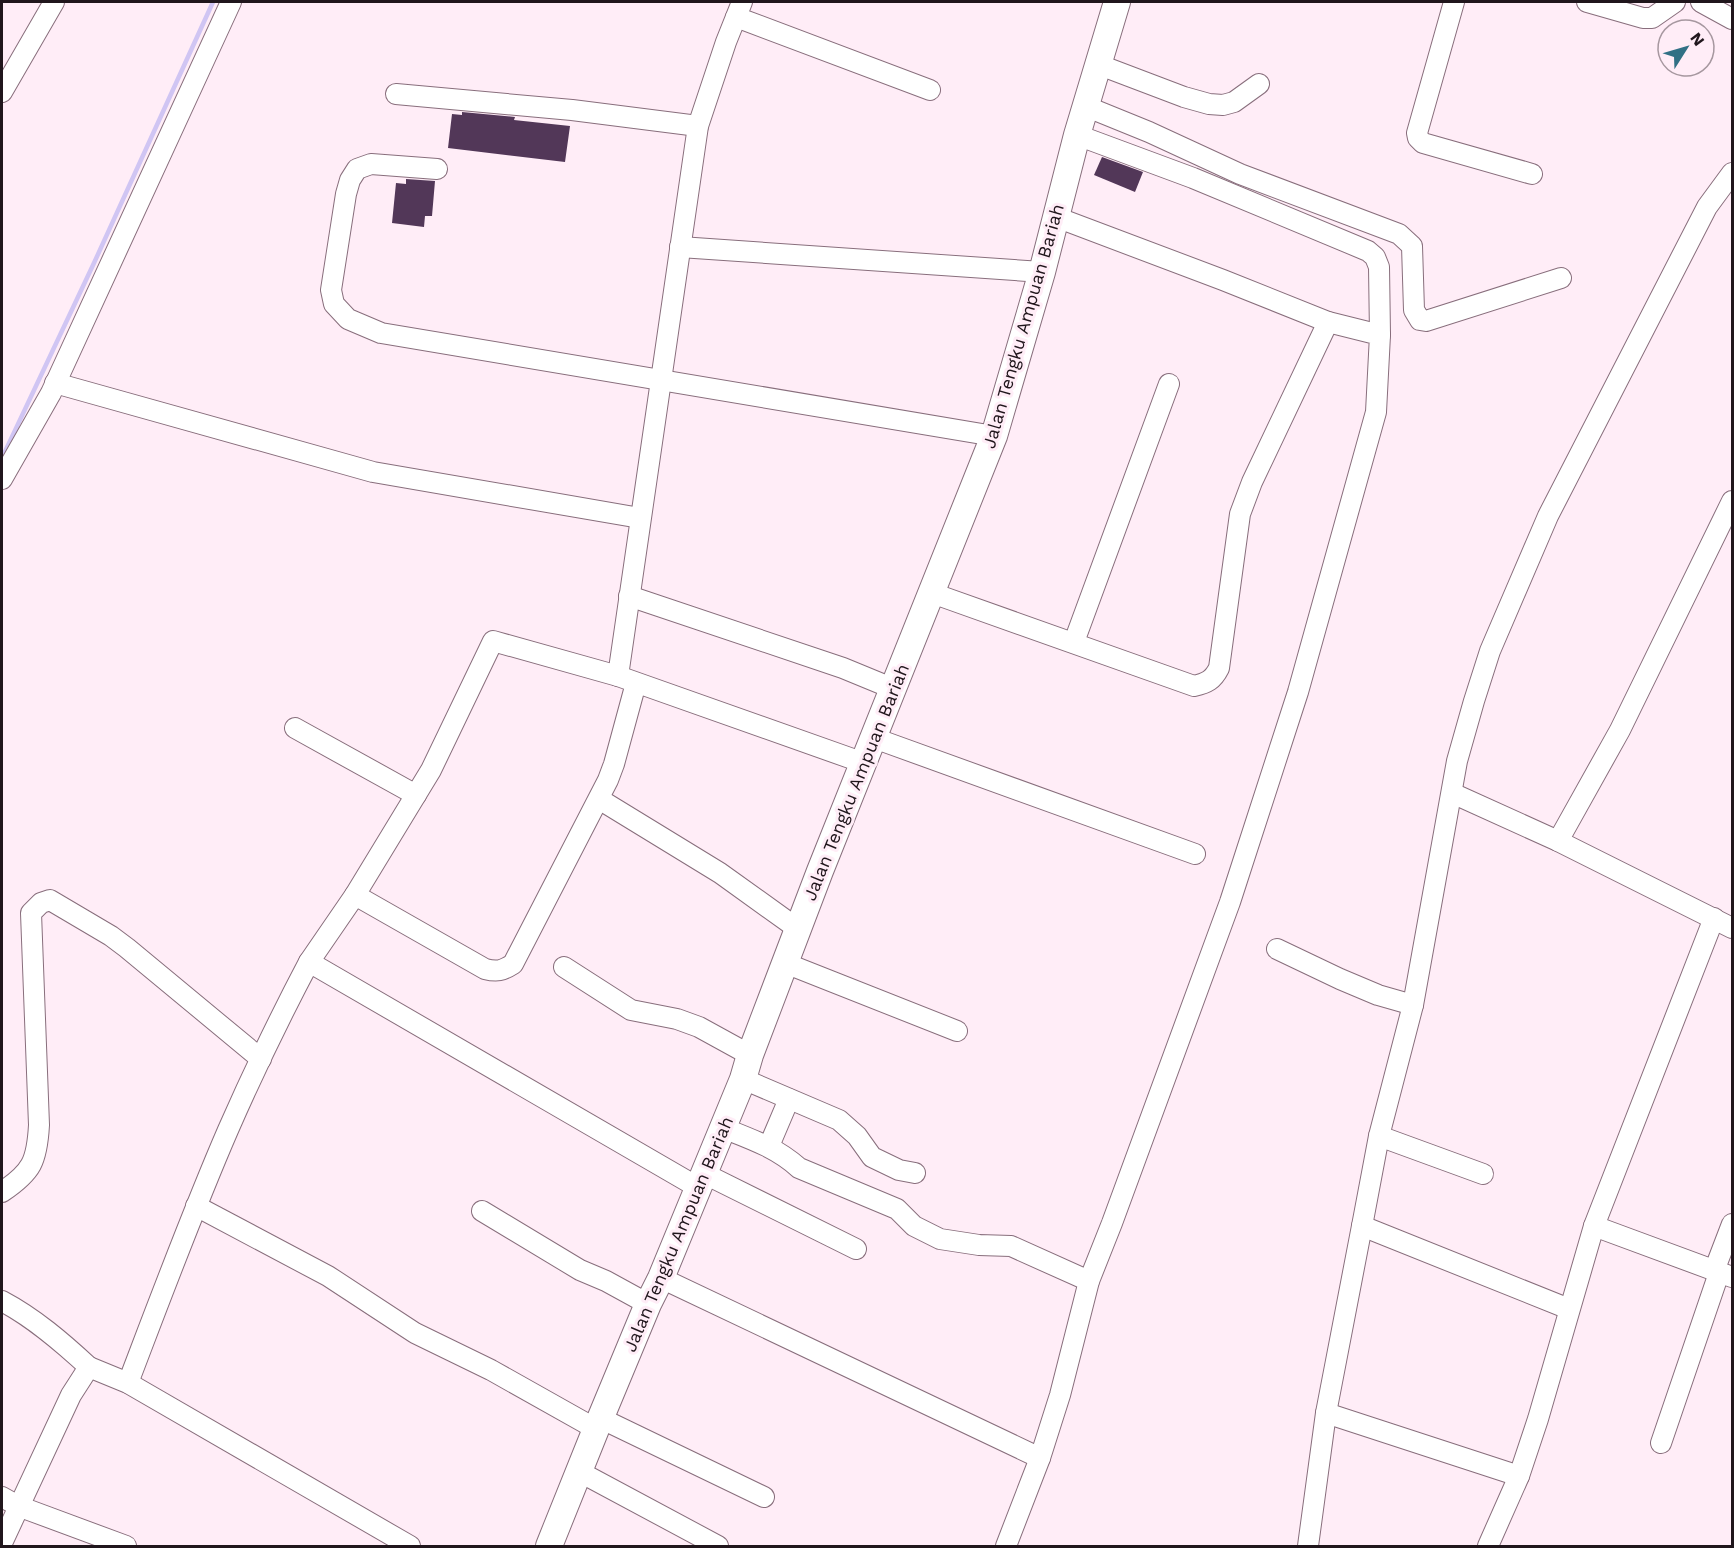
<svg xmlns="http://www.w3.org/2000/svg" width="1734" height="1548" font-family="'Work Sans',sans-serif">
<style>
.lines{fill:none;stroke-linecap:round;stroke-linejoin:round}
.stream{stroke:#d0c5f3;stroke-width:4.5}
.building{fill:#523758}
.minor-casing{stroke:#886e7c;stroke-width:22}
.major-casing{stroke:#886e7c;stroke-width:28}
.minor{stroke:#fff;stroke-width:20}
.major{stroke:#fff;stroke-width:26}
.labels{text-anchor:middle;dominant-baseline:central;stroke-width:6;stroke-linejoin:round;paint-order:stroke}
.street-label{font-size:18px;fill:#20161c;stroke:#ffedf7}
</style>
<rect width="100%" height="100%" fill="#ffedf7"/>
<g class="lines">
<polyline class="stream" points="2,458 94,263 213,2"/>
</g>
<g class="building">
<polygon points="462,112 515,117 514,120 570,126 565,162 448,148 452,114 462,115"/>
<polygon points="1102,157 1143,172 1135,192 1094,175"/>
<polygon points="406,179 435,181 432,216 425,216 424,227 392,223 396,183 406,184"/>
</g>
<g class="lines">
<g class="minor-casing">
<g id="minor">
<polyline points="1454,2 1417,133 1418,138 1423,143 1532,174"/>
<polyline points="1587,2 1643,18 1652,18 1675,2"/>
<polyline points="1701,2 1732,19"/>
<polyline points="736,17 930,90"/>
<polyline points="1097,64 1184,97 1209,104 1223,105 1234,102 1259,84"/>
<polyline points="2,92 54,2"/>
<polyline points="396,94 572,110 698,126"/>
<polyline points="1085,106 1149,132 1240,174 1399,234 1412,246 1414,310 1420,320 1426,321 1561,278"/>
<polyline points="1077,135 1193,178 1368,251 1375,257 1379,267 1380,335"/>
<polyline points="437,169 371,164 357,169 350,180 346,194 331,290 334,304 348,319 381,333 994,436"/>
<polyline points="680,247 1042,272"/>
<polyline points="55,383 373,472 640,518"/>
<polyline points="2,479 51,393 231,2"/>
<path d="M932 593 1194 686C1207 683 1213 680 1219 668L1240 514 1252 482 1328 322"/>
<polyline points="629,596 843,668 894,689"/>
<polyline points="1074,642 1169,384"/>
<polyline points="618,676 698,126 726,42 742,2"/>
<polyline points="295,728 416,795"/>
<polyline points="874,738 1195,854"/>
<polyline points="1452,793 1558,841 1732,928"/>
<polyline points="599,799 720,873 798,929"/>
<polyline points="1558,841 1620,730 1732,501"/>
<path d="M355 895 485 969C497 972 502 971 513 964L608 780 614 764 636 683"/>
<polyline points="1277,949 1340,979 1378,995 1413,1005"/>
<polyline points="785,963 957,1031"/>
<polyline points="564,967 631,1010 677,1019 699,1027 750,1055"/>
<polyline points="743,1079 839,1120 857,1136 872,1157 899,1170 915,1173"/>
<path d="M723 1128C751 1139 777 1148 799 1168L897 1209 914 1226 940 1239 979 1245 1011 1246 1089 1281"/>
<polyline points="1379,1136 1483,1174"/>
<polyline points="769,1146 789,1099"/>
<polyline points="705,1174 856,1249"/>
<polyline points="699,1188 309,962 355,895 431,770 493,641 618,676 864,763"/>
<path d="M2 1192C32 1172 37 1161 39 1125L31 913 41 903 50 900 111 936 127 948 261 1059"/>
<polyline points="196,1206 328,1276 415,1333 491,1370 596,1429"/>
<polyline points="482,1211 580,1270 606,1281 648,1304"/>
<polyline points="1362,1226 1569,1309"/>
<polyline points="1594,1226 1732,1277"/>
<polyline points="1714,1271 1732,1224"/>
<polyline points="661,1278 1040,1458"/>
<path d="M2 1301C34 1318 62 1342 89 1367"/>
<path d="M128 1383C160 1299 192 1213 228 1130 253 1073 280 1017 309 962"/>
<polyline points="1326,1413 1519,1476"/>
<polyline points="600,1418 764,1497"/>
<polyline points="1661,1443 1719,1273"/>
<polyline points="578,1471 718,1546"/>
<polyline points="2,1497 18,1506 126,1546"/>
<polyline points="2,1543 71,1395 89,1367 128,1383 410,1546"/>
<polyline points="1006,1546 1040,1458 1060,1395 1089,1281 1112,1223 1230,902 1298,692 1376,412 1380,335 1328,322 1223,280 1056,217"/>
<polyline points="1308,1546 1326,1413 1362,1226 1379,1136 1413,1005 1457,761 1474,701 1490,651 1548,516 1707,207 1732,173"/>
<polyline points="1488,1546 1519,1476 1538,1419 1594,1226 1714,918"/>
</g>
</g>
<g class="major-casing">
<polyline id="major" points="549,1546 596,1429 648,1304 661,1278 743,1079 750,1055 820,871 994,436 1042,272 1077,135 1117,2"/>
</g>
<use href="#minor" class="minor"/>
<use href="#major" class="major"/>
</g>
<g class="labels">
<g class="street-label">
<text transform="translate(1023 326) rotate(-74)">Jalan Tengku Ampuan Bariah</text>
<text transform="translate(856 782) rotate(-68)">Jalan Tengku Ampuan Bariah</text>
<text transform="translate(678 1234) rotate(-67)">Jalan Tengku Ampuan Bariah</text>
</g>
</g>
<rect width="1734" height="1548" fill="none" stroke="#20161c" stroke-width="6"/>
<g transform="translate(1686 48) rotate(53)"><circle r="28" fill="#ffedf7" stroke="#a6979f" stroke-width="1.5"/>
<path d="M0-4.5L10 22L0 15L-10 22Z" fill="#317085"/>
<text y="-9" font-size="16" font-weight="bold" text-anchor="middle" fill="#20161c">N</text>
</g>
</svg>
